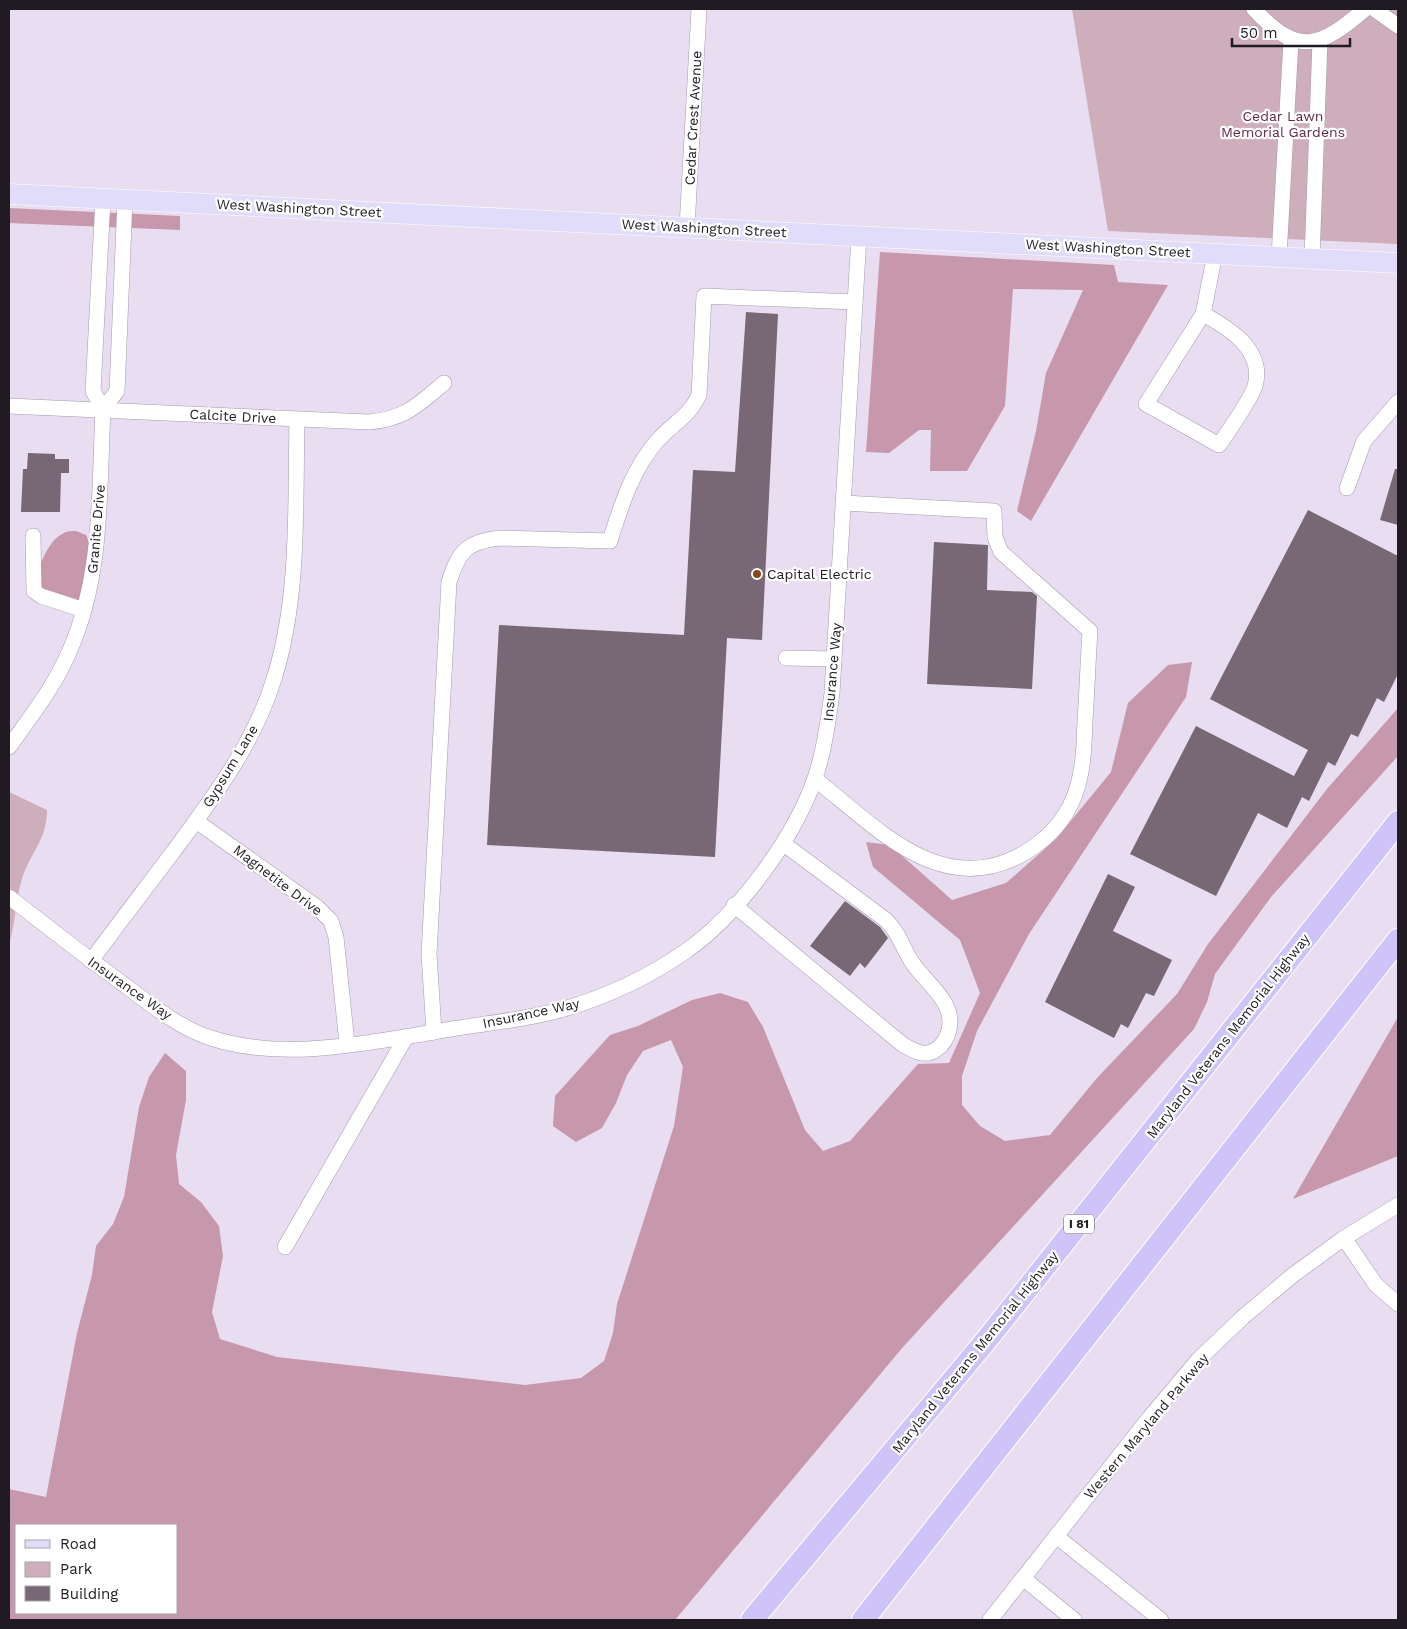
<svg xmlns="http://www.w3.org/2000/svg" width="1407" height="1629" font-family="'Work Sans',sans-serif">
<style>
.green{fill:#ceaebb}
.forest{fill:#c797ac;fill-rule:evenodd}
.building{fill:#786775}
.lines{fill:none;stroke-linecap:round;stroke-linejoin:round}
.minor-casing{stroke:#a59aac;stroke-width:16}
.major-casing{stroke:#fff;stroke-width:21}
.highway-casing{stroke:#fff;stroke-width:24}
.minor{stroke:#fff;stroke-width:15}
.major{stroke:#e2dcfb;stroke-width:20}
.highway{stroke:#cfc4f8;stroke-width:22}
.poi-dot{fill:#8b461e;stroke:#fff;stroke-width:2}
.labels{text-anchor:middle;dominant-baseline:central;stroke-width:4.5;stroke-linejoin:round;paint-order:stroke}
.shield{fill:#fff;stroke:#635f64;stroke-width:1}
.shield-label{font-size:12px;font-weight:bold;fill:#201b22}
.park-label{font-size:14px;fill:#642947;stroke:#fff}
.street-label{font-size:14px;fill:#201b22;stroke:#fff}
.poi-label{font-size:14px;fill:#201b22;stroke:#fff;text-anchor:start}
</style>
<rect width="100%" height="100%" fill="#e9ddf1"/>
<g class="green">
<polygon points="1072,9 1398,9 1398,244 1108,231"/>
<path d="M9 792 47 810C47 840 30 853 22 879 15 900 16 923 9 944Z"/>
</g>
<g class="forest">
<polygon points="9,208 180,216 180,230 9,223"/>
<polygon points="880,252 1114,265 1118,282 1168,285 1031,521 1017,511 1036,431 1046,373 1083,290 1013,289 1005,406 967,471 930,471 931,430 919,430 889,453 866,452"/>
<path d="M76 531 86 535C98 558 82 589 76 612L32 588C38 571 46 541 64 533 67 531 73 531 76 531Z"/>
<path d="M1192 662 1186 697 1029 934 977 1031 962 1076V1105L980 1126 1005 1141 1050 1135 1097 1078 1177 994 1208 944 1327 789 1398 708V756L1271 897 1215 974 1207 1002 1194 1029 903 1347 675 1620H9V1489L46 1497 77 1333 92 1275 96 1246 113 1224 124 1197 139 1107 149 1077 165 1053 186 1071V1100L176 1155 179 1184 201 1202 219 1226 223 1256 212 1312 220 1339 277 1357 525 1385 581 1378 604 1361 613 1333 617 1304 674 1126 683 1067 671 1040 643 1051 627 1075 616 1103 602 1128 576 1142 553 1126 555 1096 610 1035 638 1026 692 1000 720 993 748 1002 763 1027 805 1130 823 1151 850 1141 918 1064 949 1063 980 993 960 940 873 867 866 842 890 845 952 900 1006 883 1056 839 1111 772 1128 703 1168 665ZM16 1525H176V1613H16Z"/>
<polygon points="1398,1017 1398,1156 1293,1199"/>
</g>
<g class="building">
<polygon points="746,312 778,314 762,640 727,638 715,857 487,845 499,625 684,635 693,470 735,472"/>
<polygon points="28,453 55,454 55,459 69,459 69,473 61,473 60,512 21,512 23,469 27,469"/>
<polygon points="1395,469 1398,469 1398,525 1380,520"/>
<polygon points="1308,510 1398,556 1398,674 1384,702 1377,698 1358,737 1351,734 1335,766 1328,762 1309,801 1302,797 1287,828 1258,813 1216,896 1130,854 1196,726 1294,776 1308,750 1210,699"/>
<polygon points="934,542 988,545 987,590 1032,592 1037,596 1032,689 927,684"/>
<polygon points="1108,874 1135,887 1113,931 1172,960 1154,996 1146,993 1128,1028 1121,1024 1114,1038 1045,1002"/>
<polygon points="845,901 880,927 888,938 865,968 860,963 850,976 810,946"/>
</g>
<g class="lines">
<g class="minor-casing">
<g id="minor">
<path d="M1254 9C1298 57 1320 48 1365 9"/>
<polyline points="1374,9 1398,26"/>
<polyline points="687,227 699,9"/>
<polyline points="1279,257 1291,40"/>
<polyline points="1312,259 1320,41"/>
<path d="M1203 314 1146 404 1219 445C1228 432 1251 399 1255 386 1265 350 1229 328 1203 314L1215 254"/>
<path d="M9 406 369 422C405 419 418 405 444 383"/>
<polyline points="103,409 117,391 125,200"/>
<polyline points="1347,488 1364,441 1398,402"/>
<polyline points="33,536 34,591 41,596 84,610"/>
<polyline points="786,658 834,659"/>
<path d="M9 747C31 716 55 686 70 650 103 575 99 490 103 409L93 391 103 199"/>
<path d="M815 779C876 827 943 902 1026 852 1052 836 1070 815 1078 785 1084 764 1084 743 1085 721 1087 691 1088 661 1090 631L1001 552 995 537 994 511 843 503"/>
<polyline points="196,821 317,907 331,921 336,937 347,1044"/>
<path d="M9 897C48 927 86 957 126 986 151 1005 181 1029 211 1038 282 1061 362 1044 434 1032 477 1024 522 1021 564 1009 608 996 649 977 686 951 738 915 793 839 814 781 824 753 828 722 832 693L859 236"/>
<path d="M734 905 902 1044C914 1051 925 1058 937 1049 944 1044 947 1038 949 1030 956 1000 923 982 910 959 901 944 899 933 886 920L784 844"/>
<path d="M91 961C118 924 146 888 173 852 213 798 254 744 274 679 300 596 295 506 297 420"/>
<path d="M434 1032 429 954 449 582C459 551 466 542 500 538L610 541C621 506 632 469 658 440 673 423 689 417 699 395L704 296 855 302"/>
<polyline points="1344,1238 1376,1285 1398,1304"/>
<polyline points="285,1247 406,1037"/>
<polyline points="1056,1536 1161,1620"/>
<polyline points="1023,1578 1074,1620"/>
<polyline points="990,1620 1150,1417 1198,1360 1243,1317 1293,1275 1344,1238 1398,1205"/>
</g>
</g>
<g class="major-casing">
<polyline id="major" points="9,194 1398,263"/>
</g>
<g class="highway-casing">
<g id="highway">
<polyline points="752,1620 984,1343 1398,822"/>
<polyline points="863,1620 1398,940"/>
</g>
</g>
<use href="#minor" class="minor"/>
<use href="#major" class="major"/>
<use href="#highway" class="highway"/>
</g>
<circle class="poi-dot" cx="757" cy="574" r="5"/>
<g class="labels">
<rect class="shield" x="1064" y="1214.5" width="30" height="19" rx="4"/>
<g class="shield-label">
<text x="1079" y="1224">I 81</text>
</g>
<g class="park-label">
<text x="1283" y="116">Cedar Lawn<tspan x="1283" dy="16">Memorial Gardens</tspan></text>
</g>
<g class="street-label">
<text transform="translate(693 118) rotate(-87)">Cedar Crest Avenue</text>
<text transform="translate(299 208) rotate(3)">West Washington Street</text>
<text transform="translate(704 228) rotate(3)">West Washington Street</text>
<text transform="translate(1108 248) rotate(3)">West Washington Street</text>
<text transform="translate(233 416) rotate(3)">Calcite Drive</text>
<text transform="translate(96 529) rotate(-85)">Granite Drive</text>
<text transform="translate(832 672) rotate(-85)">Insurance Way</text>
<text transform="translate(230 766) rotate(-59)">Gypsum Lane</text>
<text transform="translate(278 880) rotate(37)">Magnetite Drive</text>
<text transform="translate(130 988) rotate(35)">Insurance Way</text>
<text transform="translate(531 1013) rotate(-12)">Insurance Way</text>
<text transform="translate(1228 1036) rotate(-52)">Maryland Veterans Memorial Highway</text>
<text transform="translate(975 1352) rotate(-51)">Maryland Veterans Memorial Highway</text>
<text transform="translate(1146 1426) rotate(-50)">Western Maryland Parkway</text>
</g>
<g class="poi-label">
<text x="767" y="574">Capital Electric</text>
</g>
</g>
<rect width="1407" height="1629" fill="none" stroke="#201b22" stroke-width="20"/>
<rect x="15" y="1524" width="162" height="90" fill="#ffffff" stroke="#a6a4a7"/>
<rect x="25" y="1540" width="25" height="8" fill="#e2dcfb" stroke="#a6a4a7"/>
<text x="60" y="1549" font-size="15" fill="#201b22">Road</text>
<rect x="25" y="1562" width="25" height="15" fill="#ceaebb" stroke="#a6a4a7"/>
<text x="60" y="1574" font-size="15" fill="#201b22">Park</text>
<rect x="25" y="1586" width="25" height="15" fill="#786775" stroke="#a6a4a7"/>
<text x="60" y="1599" font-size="15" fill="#201b22">Building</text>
<path d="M1232 38v8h118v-8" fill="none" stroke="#201b22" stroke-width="2.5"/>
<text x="1240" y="38" font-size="15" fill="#201b22" stroke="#ffffff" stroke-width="4" paint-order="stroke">50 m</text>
</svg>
